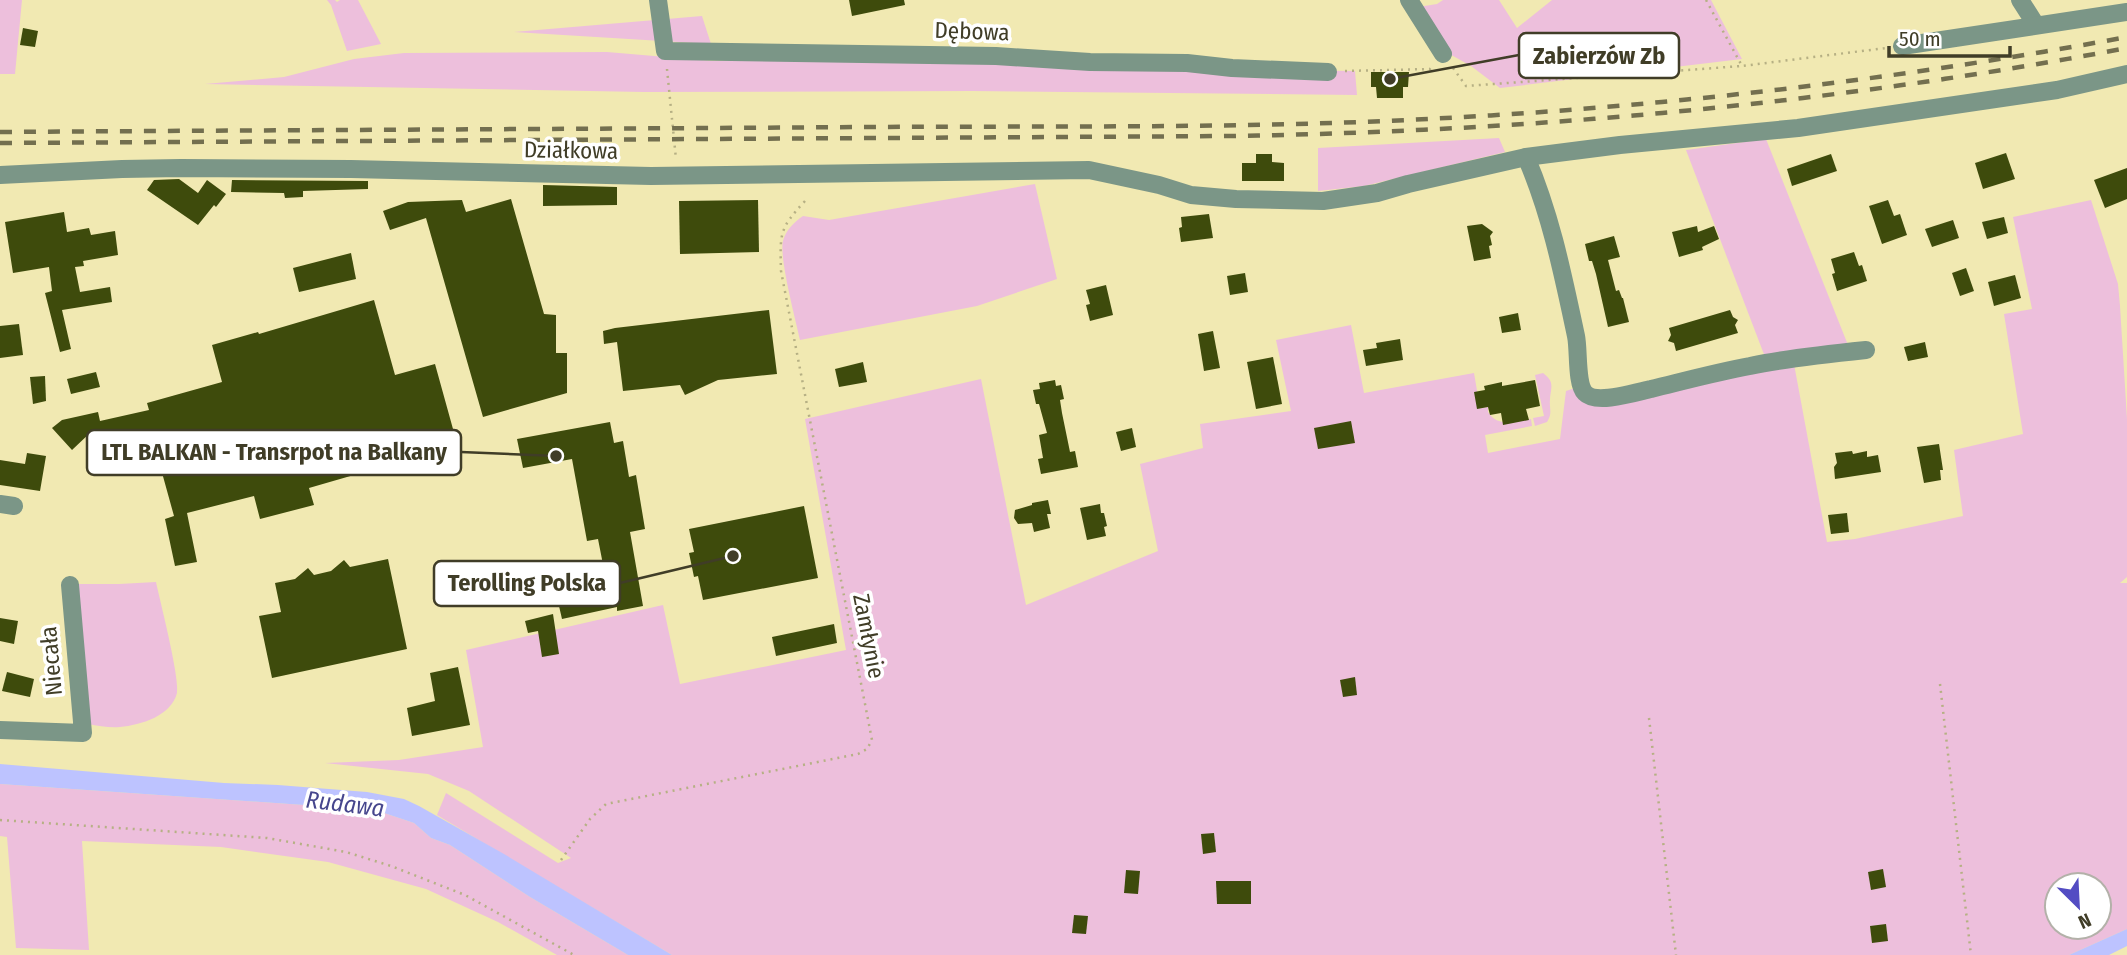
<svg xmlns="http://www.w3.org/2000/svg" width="2127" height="955" font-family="'Fira Sans Condensed',sans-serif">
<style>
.green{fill:#edbfdc;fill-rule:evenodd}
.water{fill:#bdc3ff}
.building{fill:#3e4b0c}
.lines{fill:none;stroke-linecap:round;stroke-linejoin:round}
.path{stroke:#b6b084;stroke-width:2.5;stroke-dasharray:2 5;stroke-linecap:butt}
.minor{stroke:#7b9687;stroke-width:18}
.rail{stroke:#736f4f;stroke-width:4.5;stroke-dasharray:12 12;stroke-linecap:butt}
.labels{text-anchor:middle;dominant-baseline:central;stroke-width:7;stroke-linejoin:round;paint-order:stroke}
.street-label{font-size:23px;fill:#403d27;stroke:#fff}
.water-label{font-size:24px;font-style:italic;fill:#46468d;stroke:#fff}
.leader{fill:none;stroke:#403d27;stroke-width:2.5}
.callout-dot{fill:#403d27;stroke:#fff;stroke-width:2.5}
.callout{fill:#fff;stroke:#403d27;stroke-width:2.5}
.callout-label{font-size:24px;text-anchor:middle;font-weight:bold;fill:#403d27}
</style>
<rect width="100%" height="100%" fill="#f1e9b2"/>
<g class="green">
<polygon points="0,0 22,0 15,74 0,74"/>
<polygon points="327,0 335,0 337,2 340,0 358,0 381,44 347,51 331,5"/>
<polygon points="1443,0 1499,0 1517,28 1552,0 1711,0 1742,59 1500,88 1471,66 1446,52 1418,7 1437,4"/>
<polygon points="702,16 711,44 514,32"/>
<polygon points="607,52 713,61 937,59 1195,69 1355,71 1357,95 972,91 644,92 205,84 284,77 354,59 404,53"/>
<polygon points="1499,138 1505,152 1364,186 1318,191 1318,148"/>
<polygon points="1766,139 1848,345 1765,357 1686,150"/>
<path d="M1035 184 1057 279 977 306 800 340C796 321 779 258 783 241 786 230 794 222 803 216L829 220Z"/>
<path d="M2091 200 2118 284 2120 306 2127 419V577L2120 583H2127V929L2069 955H672L437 815 446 793 558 863 571 858 469 791 428 774 325 763 399 760 483 747 466 650 663 605 680 684 846 650 805 419 981 379 1026 605 1158 551 1140 464 1203 448 1200 424 1291 411 1276 340 1351 325 1364 393 1474 373 1480 408 1488 407V412C1498 428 1515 421 1531 419L1532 426 1485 435 1488 453 1560 439 1566 391 1578 387 1589 404 1794 364 1827 542 1855 539 1963 516 1954 450 2023 434 2004 314 2032 309 2013 217ZM2057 885H2099V927H2057Z"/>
<path d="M1543 373C1555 382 1551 387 1550 399 1549 409 1553 413 1547 422L1535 426 1533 418 1544 416 1535 375Z"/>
<path d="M156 582C160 601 180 678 177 693 171 716 141 725 120 727 110 728 99 726 88 724L76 584H119Z"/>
<polygon points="0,784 375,810 414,823 431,838 450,845 530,897 628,955 557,955 498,922 426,889 328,862 221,847 82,841 89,950 16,948 7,837 0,836"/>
</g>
<g class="water">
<polygon points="0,764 224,783 278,785 367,792 404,799 419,806 504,854 672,955 628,955 530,897 450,845 431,838 414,823 375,810 0,784"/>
<polygon points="2127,929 2127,946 2109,955 2069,955"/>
</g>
<g class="building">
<polygon points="849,0 904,0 905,5 852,16"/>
<polygon points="23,28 38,31 35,47 20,45"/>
<polygon points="1371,72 1409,72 1408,87 1403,87 1403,98 1377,98 1376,87 1371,87"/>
<polygon points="2006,153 2015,179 1983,189 1975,163"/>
<polygon points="1256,154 1272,154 1272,162 1284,163 1284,181 1242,181 1242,163 1256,163"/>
<polygon points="1831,154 1837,171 1792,186 1787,169"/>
<polygon points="2127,168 2127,199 2105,208 2094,180"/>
<polygon points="179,179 198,193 207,180 226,194 216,207 214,205 198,225 147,190 154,180"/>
<polygon points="232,180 368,181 368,189 303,191 303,197 285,198 284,193 231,192"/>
<polygon points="543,185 617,187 617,205 543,206"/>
<polygon points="511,199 544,314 556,315 556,353 567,353 567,393 483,417 426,218 390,230 383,211 408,202 462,200 466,212"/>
<polygon points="758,200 759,252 680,254 679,201"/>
<polygon points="1888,200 1894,216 1900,214 1907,235 1882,244 1869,206"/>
<polygon points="64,212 67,232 89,228 91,235 115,231 118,255 83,261 84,266 75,267 80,292 110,287 112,302 62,310 71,349 60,352 45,293 52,291 49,267 13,273 5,222"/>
<polygon points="1209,214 1213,238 1181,242 1179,228 1182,227 1181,217"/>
<polygon points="2004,217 2008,233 1987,239 1982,222"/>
<polygon points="1953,220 1959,238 1932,247 1925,229"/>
<polygon points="1482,224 1493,232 1490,236 1492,245 1489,246 1491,258 1474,261 1467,226"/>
<polygon points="1697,226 1698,232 1714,226 1719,239 1702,247 1703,250 1679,257 1672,232"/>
<polygon points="1614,236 1620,257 1608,260 1616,291 1619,290 1622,298 1623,298 1629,322 1608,327 1596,274 1592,261 1589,261 1585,244"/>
<polygon points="1854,252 1859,266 1862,265 1867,281 1837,291 1832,274 1835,273 1831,259"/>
<polygon points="351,253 356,279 299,292 293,268"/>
<polygon points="1966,268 1974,291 1960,296 1952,273"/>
<polygon points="1245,273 1248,292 1230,295 1227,276"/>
<polygon points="2015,275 2021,298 1994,306 1988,282"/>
<polygon points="1106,285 1113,315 1090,321 1086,305 1090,304 1086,290"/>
<polygon points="374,300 395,375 435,364 453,429 413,440 416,457 309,488 314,505 260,519 254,496 187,513 197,562 175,566 165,519 174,516 156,451 98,464 91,432 72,450 52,428 62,420 98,412 100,421 149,410 147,403 222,382 212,345 258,332 259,334"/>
<polygon points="769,310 777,374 718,380 685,395 680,385 623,391 617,342 604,344 603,331 615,328"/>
<polygon points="1730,310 1733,317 1738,320 1735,325 1738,333 1676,351 1674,343 1668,341 1671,335 1669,328"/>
<polygon points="1518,313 1521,330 1502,333 1499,317"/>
<polygon points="19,324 23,355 0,358 0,326"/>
<polygon points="1213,331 1220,368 1204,371 1198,334"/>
<polygon points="1400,339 1403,360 1366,366 1363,350 1377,348 1376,343"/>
<polygon points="1925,342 1928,357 1908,361 1904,347"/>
<polygon points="1273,357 1282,404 1256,409 1247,362"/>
<polygon points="863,362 867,382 839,387 835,369"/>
<polygon points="96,372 100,387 71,394 67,379"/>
<polygon points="45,376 46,401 33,404 30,377"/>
<polygon points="1055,380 1056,386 1061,385 1064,399 1060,400 1062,413 1070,452 1075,451 1078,467 1041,474 1038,459 1043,458 1039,435 1047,433 1039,404 1036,404 1033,390 1040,389 1039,383"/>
<polygon points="1535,380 1540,406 1526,409 1529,420 1503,425 1501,413 1490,415 1488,407 1477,409 1474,392 1485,390 1484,386 1502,382 1502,386"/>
<polygon points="1351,421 1355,443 1318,449 1314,428"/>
<polygon points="610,422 614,443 623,441 629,477 636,475 645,529 630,532 643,606 617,611 617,607 562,619 559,606 609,595 598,539 587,541 572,459 523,468 517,439"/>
<polygon points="1132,428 1136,447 1121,451 1116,432"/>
<polygon points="1939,444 1943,470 1940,470 1941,480 1924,483 1917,447"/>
<polygon points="1852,451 1853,454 1867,451 1867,457 1878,455 1881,472 1835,479 1834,467 1837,463 1835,453"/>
<polygon points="27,453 46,456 40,491 0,485 0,460 25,464"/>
<polygon points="1048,500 1051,514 1047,514 1050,528 1034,532 1032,523 1018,524 1014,518 1015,510 1032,505 1032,503"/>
<polygon points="1100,504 1101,513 1104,513 1107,526 1104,527 1106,536 1087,540 1080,508"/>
<polygon points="804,506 818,578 703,600 698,576 694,577 689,553 694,552 689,529"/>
<polygon points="1847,513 1849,532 1831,534 1828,515"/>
<polygon points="388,559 407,649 272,678 259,616 281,612 275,583 295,579 308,568 314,575 331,571 344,560 350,567"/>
<polygon points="553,614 559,654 542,657 538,631 528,633 525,621"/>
<polygon points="0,618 18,621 14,644 0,641"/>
<polygon points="834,624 837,643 776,656 772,637"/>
<polygon points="458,667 470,725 412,736 407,708 435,701 430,673"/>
<polygon points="7,672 34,679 30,697 2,691"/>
<polygon points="1355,677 1357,695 1343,697 1340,680"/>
<polygon points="1214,833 1216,852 1203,854 1201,834"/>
<polygon points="1883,869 1886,887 1871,890 1868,872"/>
<polygon points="1126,870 1140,871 1138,894 1124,893"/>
<polygon points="1216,881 1251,881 1251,904 1217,904"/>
<polygon points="1074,915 1088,916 1086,934 1072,933"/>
<polygon points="1886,924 1888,941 1872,943 1870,926"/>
</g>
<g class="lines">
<g class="path">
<polyline points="1706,0 1742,66 1886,48"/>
<polyline points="1453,68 1466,86 1742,66"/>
<polyline points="667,69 676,159"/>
<polyline points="1345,71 1430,69 1432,67"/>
<polyline points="1940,684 1971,955"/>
<polyline points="1649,718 1676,955"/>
<polyline points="0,820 267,838 346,852 391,866 465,895 574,955"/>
<path d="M561 860 590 819 606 804 858 754 867 749 872 740 781 271C780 233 779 229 805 201"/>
</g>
<g class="minor">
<polyline points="658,0 665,51 996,56 1090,62 1187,63 1232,68 1328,72"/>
<polyline points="1409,0 1443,54"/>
<polyline points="2020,0 2036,25"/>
<polyline points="1902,46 2127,12"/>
<path d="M1526 157C1551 215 1563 275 1576 336 1579 350 1576 384 1585 393 1596 405 1637 392 1651 389 1684 381 1717 372 1750 366 1788 358 1827 354 1866 350"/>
<polyline points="0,175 122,169 181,168 351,169 651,176 1089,170 1159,185 1191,195 1236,199 1323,201 1377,193 1408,184 1526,157 1620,145 1798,128 2057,90 2127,74"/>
<polyline points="0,504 14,506"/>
<polyline points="0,730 83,733 70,585"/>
</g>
<g class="rail">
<path d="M0 132C289 130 579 129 868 127 1032 126 1197 128 1361 122 1618 112 1874 84 2127 37"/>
<path d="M0 143 1232 136C1532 131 1832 104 2127 48"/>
</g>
</g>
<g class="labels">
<g class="street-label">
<text transform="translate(972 31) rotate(2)">Dębowa</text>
<text transform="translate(571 150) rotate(1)">Działkowa</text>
<text transform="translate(869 636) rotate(79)">Zamłynie</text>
<text transform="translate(51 661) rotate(-95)">Niecała</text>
</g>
<g class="water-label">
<text transform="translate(345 804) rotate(7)">Rudawa</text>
</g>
</g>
<path class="leader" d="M1390 79L1519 55M556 456L461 452M733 556L620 583"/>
<g class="callout-dot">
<circle cx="1390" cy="79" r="7"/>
<circle cx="556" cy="456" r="7"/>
<circle cx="733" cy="556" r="7"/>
</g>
<g class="callout">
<rect x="1519" y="33" width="160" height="45" rx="7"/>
<rect x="87" y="430" width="374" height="45" rx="7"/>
<rect x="434" y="561" width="186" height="45" rx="7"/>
</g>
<g class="callout-label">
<text x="1599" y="64">Zabierzów Zb</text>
<text x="274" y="460">LTL BALKAN - Transrpot na Balkany</text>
<text x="527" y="591">Terolling Polska</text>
</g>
<g transform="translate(2078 906) rotate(156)"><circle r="33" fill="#ffffff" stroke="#b3b1a9" stroke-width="2"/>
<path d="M0-5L12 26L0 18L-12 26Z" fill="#534cc3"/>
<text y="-10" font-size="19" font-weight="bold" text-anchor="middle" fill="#403d27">N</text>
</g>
<path d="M1889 46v10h121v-10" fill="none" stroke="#403d27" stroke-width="3.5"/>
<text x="1899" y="46" font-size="21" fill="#403d27" stroke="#ffffff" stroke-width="5" paint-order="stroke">50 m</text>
</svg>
